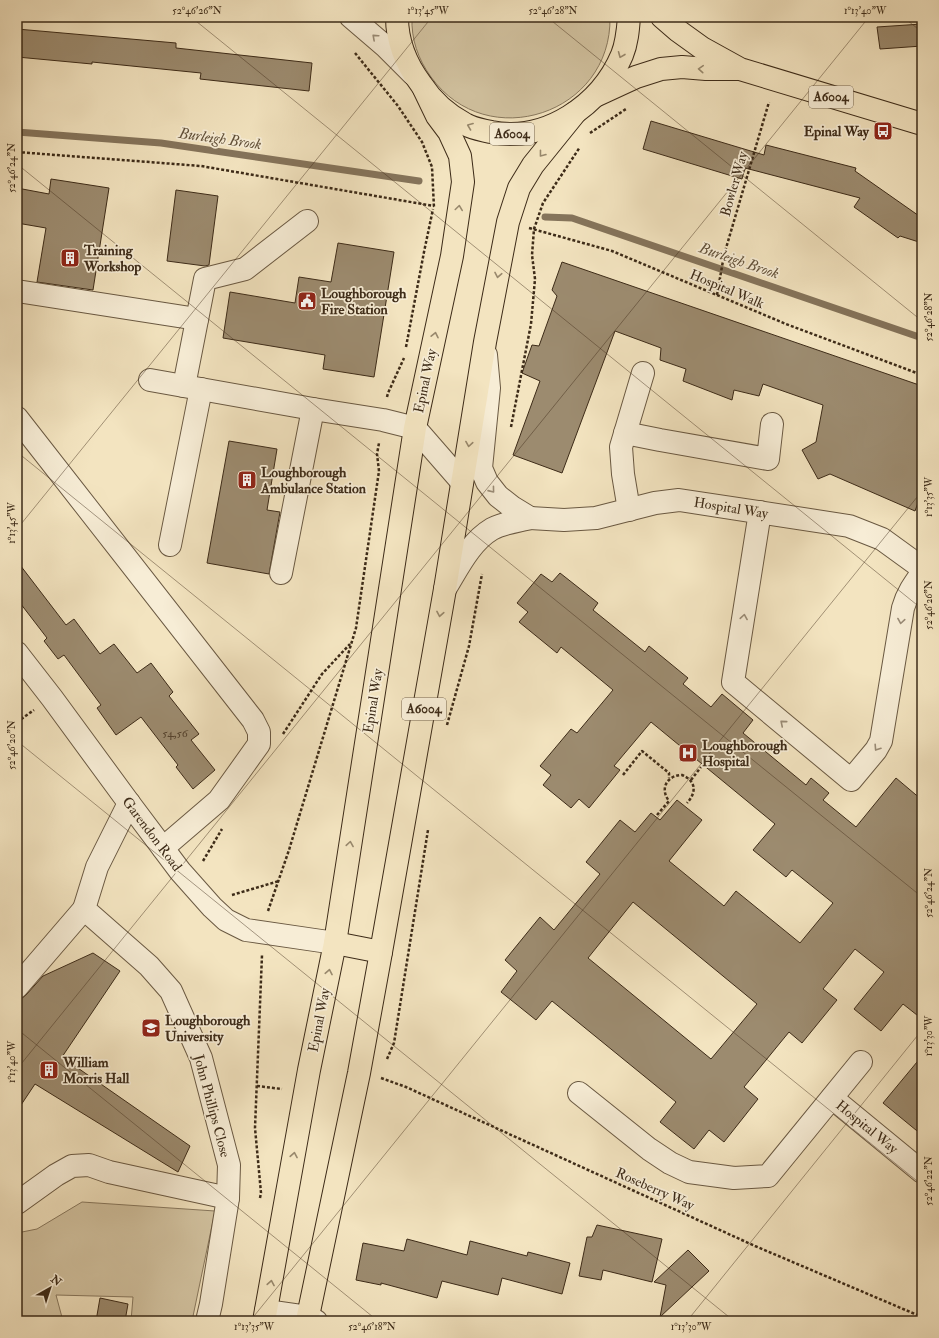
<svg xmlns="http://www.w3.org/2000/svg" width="939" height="1338" font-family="'IM FELL Double Pica',serif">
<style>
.green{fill:#d4c5a3;stroke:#88785e}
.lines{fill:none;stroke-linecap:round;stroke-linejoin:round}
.stream{stroke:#85745b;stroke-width:7}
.building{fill:#9c8b6f;stroke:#3d2b18;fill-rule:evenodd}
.minor-casing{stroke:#6a5942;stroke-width:24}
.major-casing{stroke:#3d2b18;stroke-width:24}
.path{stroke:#3d2b18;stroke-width:2.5;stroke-dasharray:3 2;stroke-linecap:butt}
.minor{stroke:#f7edd6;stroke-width:22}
.major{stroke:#f3e4c0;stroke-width:22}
.oneway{stroke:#9a8c77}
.oneway2{stroke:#98886c}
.ticks{fill:none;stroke:#3d2b18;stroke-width:1;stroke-opacity:0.45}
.labels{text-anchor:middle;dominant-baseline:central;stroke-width:3.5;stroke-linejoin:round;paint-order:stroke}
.number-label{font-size:12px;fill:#55432e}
.shield{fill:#f7edd6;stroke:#756551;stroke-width:1}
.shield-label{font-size:13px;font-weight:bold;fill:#3d2b18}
.poi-label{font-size:14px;font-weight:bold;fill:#3d2b18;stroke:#f7edd6;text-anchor:start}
.street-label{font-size:14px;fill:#3d2b18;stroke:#f7edd6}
.water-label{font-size:15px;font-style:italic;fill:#615039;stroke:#f7edd6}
.neatline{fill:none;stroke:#3d2b18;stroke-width:1.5}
.ticks-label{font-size:10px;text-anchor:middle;fill:#3d2b18}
</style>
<rect width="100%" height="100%" fill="#f3e4c0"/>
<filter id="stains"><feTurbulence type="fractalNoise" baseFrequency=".005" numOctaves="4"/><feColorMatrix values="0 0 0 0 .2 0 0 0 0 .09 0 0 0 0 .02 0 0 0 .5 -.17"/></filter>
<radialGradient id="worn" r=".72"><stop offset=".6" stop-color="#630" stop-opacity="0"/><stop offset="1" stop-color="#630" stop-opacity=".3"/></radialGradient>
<g class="green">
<path d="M412 17H610C612 114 487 155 431 77 418 59 411 39 412 17Z"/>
<polygon points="82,1202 215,1211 192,1321 131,1321 133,1297 56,1295 63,1321 17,1321 17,1233 37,1229"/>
</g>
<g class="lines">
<g class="stream">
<polyline points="17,132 161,143 419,181"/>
<polyline points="545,217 572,218 922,338"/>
</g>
</g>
<g class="building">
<polygon points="922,24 922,46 880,49 877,27"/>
<polygon points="17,29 176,43 176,48 312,63 309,91 200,79 201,73 92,62 92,64 17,57"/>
<polygon points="651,121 764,155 766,145 856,168 855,171 922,218 922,243 900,236 898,238 854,207 860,198 745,168 742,179 643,149"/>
<polygon points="51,179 109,188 93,290 37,282 46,228 17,223 17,188 49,194"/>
<polygon points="176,190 218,196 209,265 205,266 167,261"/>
<polygon points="338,243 394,252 374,377 323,369 325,355 223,338 230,292 295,303 299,277 331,282"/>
<polygon points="562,262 922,386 922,492 915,511 830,474 818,479 802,450 816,442 823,405 763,384 759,396 734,390 732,400 683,381 686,369 660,360 661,348 615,331 562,473 513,455 540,381 522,373 532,345 539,346 557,296 552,290"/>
<polygon points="229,441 277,449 267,510 280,512 269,574 207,563"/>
<polygon points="17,561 66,625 74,619 100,654 114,644 137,673 151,663 173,692 169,696 199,734 191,740 215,770 193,789 176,767 178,765 141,717 116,735 97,708 101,705 64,655 58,659 44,641 47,638 17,599"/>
<path d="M560 573 598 603 593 610 645 652 649 646 688 678 683 684 711 707 722 694 753 720 743 733 806 785 811 778 829 793 823 800 856 827 896 778 922 800V1019L903 1004 881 1031 854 1009 884 972 855 949 823 989 837 1000 802 1043 789 1032 744 1087 758 1099 724 1142 709 1130 694 1149 660 1122 676 1102 552 1001 536 1020 501 992 517 971 505 960 540 917 554 930 600 874 586 862 620 820 635 832 651 813 660 820 677 800 702 820 669 861 724 906 736 891 800 943 833 903 792 870 786 877 753 850 775 824 651 722 614 766 620 770 589 808 579 799 571 808 543 785 551 775 540 766 571 729 577 733 613 690 561 647 557 653 519 622 528 612 517 603 541 574 552 582ZM633 902 757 1004 711 1059 588 958Z"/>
<polygon points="93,953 120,971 62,1057 190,1146 178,1172 35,1084 17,1111 17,999 21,999 26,995 43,976"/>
<polygon points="922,1056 922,1135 883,1103"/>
<polygon points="597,1225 662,1239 652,1282 603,1270 601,1280 579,1276 587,1237 592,1237"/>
<polygon points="407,1239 467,1255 470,1241 527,1256 528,1252 570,1263 562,1294 502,1278 498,1295 442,1281 437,1298 381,1283 381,1285 356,1280 363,1243 404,1251"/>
<polygon points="688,1250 709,1271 660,1317 666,1285 654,1282"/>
<polygon points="100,1298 128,1304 125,1321 96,1321"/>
</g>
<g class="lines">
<g class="minor-casing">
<g id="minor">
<polyline points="351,17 386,47 413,74"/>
<polyline points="17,291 197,319"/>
<polyline points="150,380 313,409 383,420 415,428 462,482"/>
<polyline points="184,386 205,279 245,269 307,221"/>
<polyline points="17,418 253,720 259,732 259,744 219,800 163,848"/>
<polyline points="625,433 660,440 768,459 772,424"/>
<polyline points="629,510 623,474 621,447 643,373"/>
<path d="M760 512 733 682 851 780 876 750 881 741 903 608C907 594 914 584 922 573"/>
<polyline points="530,518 564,520 596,518 655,503 679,500 849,526 882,539 922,568"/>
<polyline points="170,545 201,389"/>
<polyline points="281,573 313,409"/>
<path d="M445 589C458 568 470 542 492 529 503 523 518 521 530 518L512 507 498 496 487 482 481 468 489 388 486 355"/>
<polyline points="17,653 52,698 129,803 180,871 212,907 226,920 246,930 335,943"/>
<polyline points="129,803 97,867 84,909 149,966 171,991 201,1058 229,1165 228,1198 211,1304 207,1321"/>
<polyline points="17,987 84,909"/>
<polyline points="579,1093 649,1149 670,1163 689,1172 734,1178 768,1176 861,1062"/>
<polyline points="832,1098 922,1172"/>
<polyline points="17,1203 56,1175 72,1166 89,1165 109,1172 228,1198"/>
<polyline points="266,1311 308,1317 316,1321"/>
</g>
</g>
<g class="major-casing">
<g id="major">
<path d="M397 17C397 42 406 64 421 84 432 101 448 115 465 124 473 129 483 130 491 132 546 143 601 105 622 55 627 43 628 30 629 17"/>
<polyline points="662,17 677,30 702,48 740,69 922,124"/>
<polyline points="597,95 636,77 661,69 682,67 706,69 737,69"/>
<polyline points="335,943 381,952"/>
<polyline points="264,1321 309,1070 335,943 415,428 452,256 463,182 460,156 449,132 437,116 424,89"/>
<polyline points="307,1321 359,1073 381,952 445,589 485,342 508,222 519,188 533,165 575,113"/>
</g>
</g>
<g class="path">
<polyline points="355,53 398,106 422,142 432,167 434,208"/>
<polyline points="590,133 626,109"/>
<polyline points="17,152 201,166 434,206"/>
<polyline points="529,228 612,251 786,324 922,375"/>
<polyline points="717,295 724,255 769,102"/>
<polyline points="406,347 424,252 433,209"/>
<polyline points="387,397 388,393 404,358"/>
<polyline points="511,427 531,324 535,279 532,255 534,229 543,203 580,147"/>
<polyline points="17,722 34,710"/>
<polyline points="447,725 469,646 482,574"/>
<polyline points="283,734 322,674 350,644"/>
<polyline points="623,775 642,751 669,773 669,778"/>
<polyline points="691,780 701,767"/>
<path d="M657 815 669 801C659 788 668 775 682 775 696 781 697 792 687 803"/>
<polyline points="203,861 222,829"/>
<polyline points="232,895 279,881"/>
<polyline points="268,911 289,850 356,628 379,471 377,454 379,443"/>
<polyline points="387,1059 394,1043 428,830"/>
<polyline points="381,1078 406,1087 755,1246 922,1317"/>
<polyline points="257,1086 282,1089"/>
<polyline points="260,1198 261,1193 255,1128 262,955"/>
</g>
<use href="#minor" class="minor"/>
<use href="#major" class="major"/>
</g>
<defs><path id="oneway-chevron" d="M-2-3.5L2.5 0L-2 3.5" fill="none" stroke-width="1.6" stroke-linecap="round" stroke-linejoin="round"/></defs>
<g class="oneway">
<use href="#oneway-chevron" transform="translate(375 37) rotate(-138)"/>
<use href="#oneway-chevron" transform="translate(492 490) rotate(51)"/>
<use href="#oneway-chevron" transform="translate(744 617) rotate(-81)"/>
<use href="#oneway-chevron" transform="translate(901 621) rotate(99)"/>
<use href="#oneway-chevron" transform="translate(783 723) rotate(-140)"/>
<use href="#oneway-chevron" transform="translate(877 748) rotate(123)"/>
</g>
<g class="oneway2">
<use href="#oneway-chevron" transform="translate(621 55) rotate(112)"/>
<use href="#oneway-chevron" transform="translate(701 69) rotate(-176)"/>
<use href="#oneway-chevron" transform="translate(470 126) rotate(-159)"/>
<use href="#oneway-chevron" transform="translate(542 154) rotate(128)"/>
<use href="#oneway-chevron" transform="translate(459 208) rotate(-82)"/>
<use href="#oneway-chevron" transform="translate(498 275) rotate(101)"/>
<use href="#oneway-chevron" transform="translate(435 335) rotate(-78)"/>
<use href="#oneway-chevron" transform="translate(469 444) rotate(99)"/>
<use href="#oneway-chevron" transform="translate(440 614) rotate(100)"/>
<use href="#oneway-chevron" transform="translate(350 844) rotate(-81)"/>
<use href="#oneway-chevron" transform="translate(329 972) rotate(-79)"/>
<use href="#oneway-chevron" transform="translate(294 1155) rotate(-80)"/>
<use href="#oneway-chevron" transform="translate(271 1283) rotate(-80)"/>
</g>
<path class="ticks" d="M191 17 922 609M547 17 922 321M903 17 922 32M17 164 922 897M17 452 922 1185M17 529 432 17M17 741 734 1321M17 1029 378 1321M17 1069 869 17M17 1317 22 1321M250 1321 922 491M687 1321 922 1030"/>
<defs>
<g id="bus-square" transform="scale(1)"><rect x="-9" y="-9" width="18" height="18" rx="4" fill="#8f2418" stroke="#f7edd6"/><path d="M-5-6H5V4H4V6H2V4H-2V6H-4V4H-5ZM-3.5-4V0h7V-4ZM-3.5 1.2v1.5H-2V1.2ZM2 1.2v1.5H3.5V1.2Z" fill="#fff"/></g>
<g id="building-square" transform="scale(1)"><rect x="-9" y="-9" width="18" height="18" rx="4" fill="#8f2418" stroke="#f7edd6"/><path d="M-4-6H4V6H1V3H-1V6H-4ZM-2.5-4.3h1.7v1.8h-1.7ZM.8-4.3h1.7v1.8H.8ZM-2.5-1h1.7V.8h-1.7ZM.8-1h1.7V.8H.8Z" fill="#fff"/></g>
<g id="civic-square" transform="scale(1)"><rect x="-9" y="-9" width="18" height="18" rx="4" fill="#8f2418" stroke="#f7edd6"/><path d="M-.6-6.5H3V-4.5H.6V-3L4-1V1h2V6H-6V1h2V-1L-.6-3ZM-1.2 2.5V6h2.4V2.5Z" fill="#fff"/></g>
<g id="hospital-square" transform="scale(1)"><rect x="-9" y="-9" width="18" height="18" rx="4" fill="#8f2418" stroke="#f7edd6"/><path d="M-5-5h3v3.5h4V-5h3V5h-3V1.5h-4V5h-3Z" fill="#fff"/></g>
<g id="university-square" transform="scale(1)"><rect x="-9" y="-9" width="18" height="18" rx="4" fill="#8f2418" stroke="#f7edd6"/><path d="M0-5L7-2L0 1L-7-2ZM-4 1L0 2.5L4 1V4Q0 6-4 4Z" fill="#fff"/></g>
</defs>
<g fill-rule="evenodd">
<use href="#bus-square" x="883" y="131"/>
<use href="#building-square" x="70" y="258"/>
<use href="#civic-square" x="307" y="301"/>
<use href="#building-square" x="247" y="480"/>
<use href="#hospital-square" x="688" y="753"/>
<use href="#university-square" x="151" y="1028"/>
<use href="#building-square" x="49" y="1070"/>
</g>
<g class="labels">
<g class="number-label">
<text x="175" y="733">54,56</text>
</g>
<g class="shield">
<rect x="809" y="86" width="44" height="22" rx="3"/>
<rect x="490" y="123" width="44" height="22" rx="3"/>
<rect x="402" y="698" width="44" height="22" rx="3"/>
</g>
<g class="shield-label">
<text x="831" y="97">A6004</text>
<text x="512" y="134">A6004</text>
<text x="424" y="709">A6004</text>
</g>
<g class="poi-label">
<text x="869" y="131" text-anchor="end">Epinal Way</text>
<text x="84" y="250">Training<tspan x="84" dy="16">Workshop</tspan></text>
<text x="321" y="293">Loughborough<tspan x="321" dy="16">Fire Station</tspan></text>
<text x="261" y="472">Loughborough<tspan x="261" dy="16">Ambulance Station</tspan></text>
<text x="702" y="745">Loughborough<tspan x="702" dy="16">Hospital</tspan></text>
<text x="165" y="1020">Loughborough<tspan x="165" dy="16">University</tspan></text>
<text x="63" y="1062">William<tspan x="63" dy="16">Morris Hall</tspan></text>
</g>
<g class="street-label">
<text transform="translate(734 184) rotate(-74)">Bowler Way</text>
<text transform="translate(727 289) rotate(23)">Hospital Walk</text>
<text transform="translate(425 381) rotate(-78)">Epinal Way</text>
<text transform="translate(731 508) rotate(9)">Hospital Way</text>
<text transform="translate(373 701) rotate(-81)">Epinal Way</text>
<text transform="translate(152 834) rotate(53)">Garendon Road</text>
<text transform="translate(319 1020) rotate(-79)">Epinal Way</text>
<text transform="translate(212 1106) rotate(75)">John Phillips Close</text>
<text transform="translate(867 1127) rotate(39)">Hospital Way</text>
<text transform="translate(655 1189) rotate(24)">Roseberry Way</text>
</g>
<g class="water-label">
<text transform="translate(220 139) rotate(8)">Burleigh Brook</text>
<text transform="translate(739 261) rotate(19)">Burleigh Brook</text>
</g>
</g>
<rect width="939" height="1338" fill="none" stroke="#f3e4c0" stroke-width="44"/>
<g transform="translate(50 1288) rotate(39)" stroke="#f7edd6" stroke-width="3" paint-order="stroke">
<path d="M0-3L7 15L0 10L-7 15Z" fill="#3d2b18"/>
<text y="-6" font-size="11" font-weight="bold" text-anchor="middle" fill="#3d2b18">N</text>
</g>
<rect x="22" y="22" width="895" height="1294" class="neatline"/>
<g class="ticks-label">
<text x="197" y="14">52°46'26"N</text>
<text x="428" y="14">1°13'45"W</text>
<text x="553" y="14">52°46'28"N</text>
<text x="865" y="14">1°13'40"W</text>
<text transform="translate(11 168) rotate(-90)" y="4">52°46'24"N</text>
<text transform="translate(928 317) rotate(-90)" y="4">52°46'28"N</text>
<text transform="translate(928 497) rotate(-90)" y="4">1°13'35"W</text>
<text transform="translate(11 523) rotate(-90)" y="4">1°13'45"W</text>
<text transform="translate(928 605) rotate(-90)" y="4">52°46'26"N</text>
<text transform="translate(11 745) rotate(-90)" y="4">52°46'20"N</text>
<text transform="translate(928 893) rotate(-90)" y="4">52°46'24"N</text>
<text transform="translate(928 1036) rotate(-90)" y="4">1°13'30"W</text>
<text transform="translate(11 1062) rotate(-90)" y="4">1°13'40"W</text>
<text transform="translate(928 1181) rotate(-90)" y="4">52°46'22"N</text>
<text x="254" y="1330">1°13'35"W</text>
<text x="372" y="1330">52°46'18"N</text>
<text x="691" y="1330">1°13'30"W</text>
</g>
<rect width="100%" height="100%" filter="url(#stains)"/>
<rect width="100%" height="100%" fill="url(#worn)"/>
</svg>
